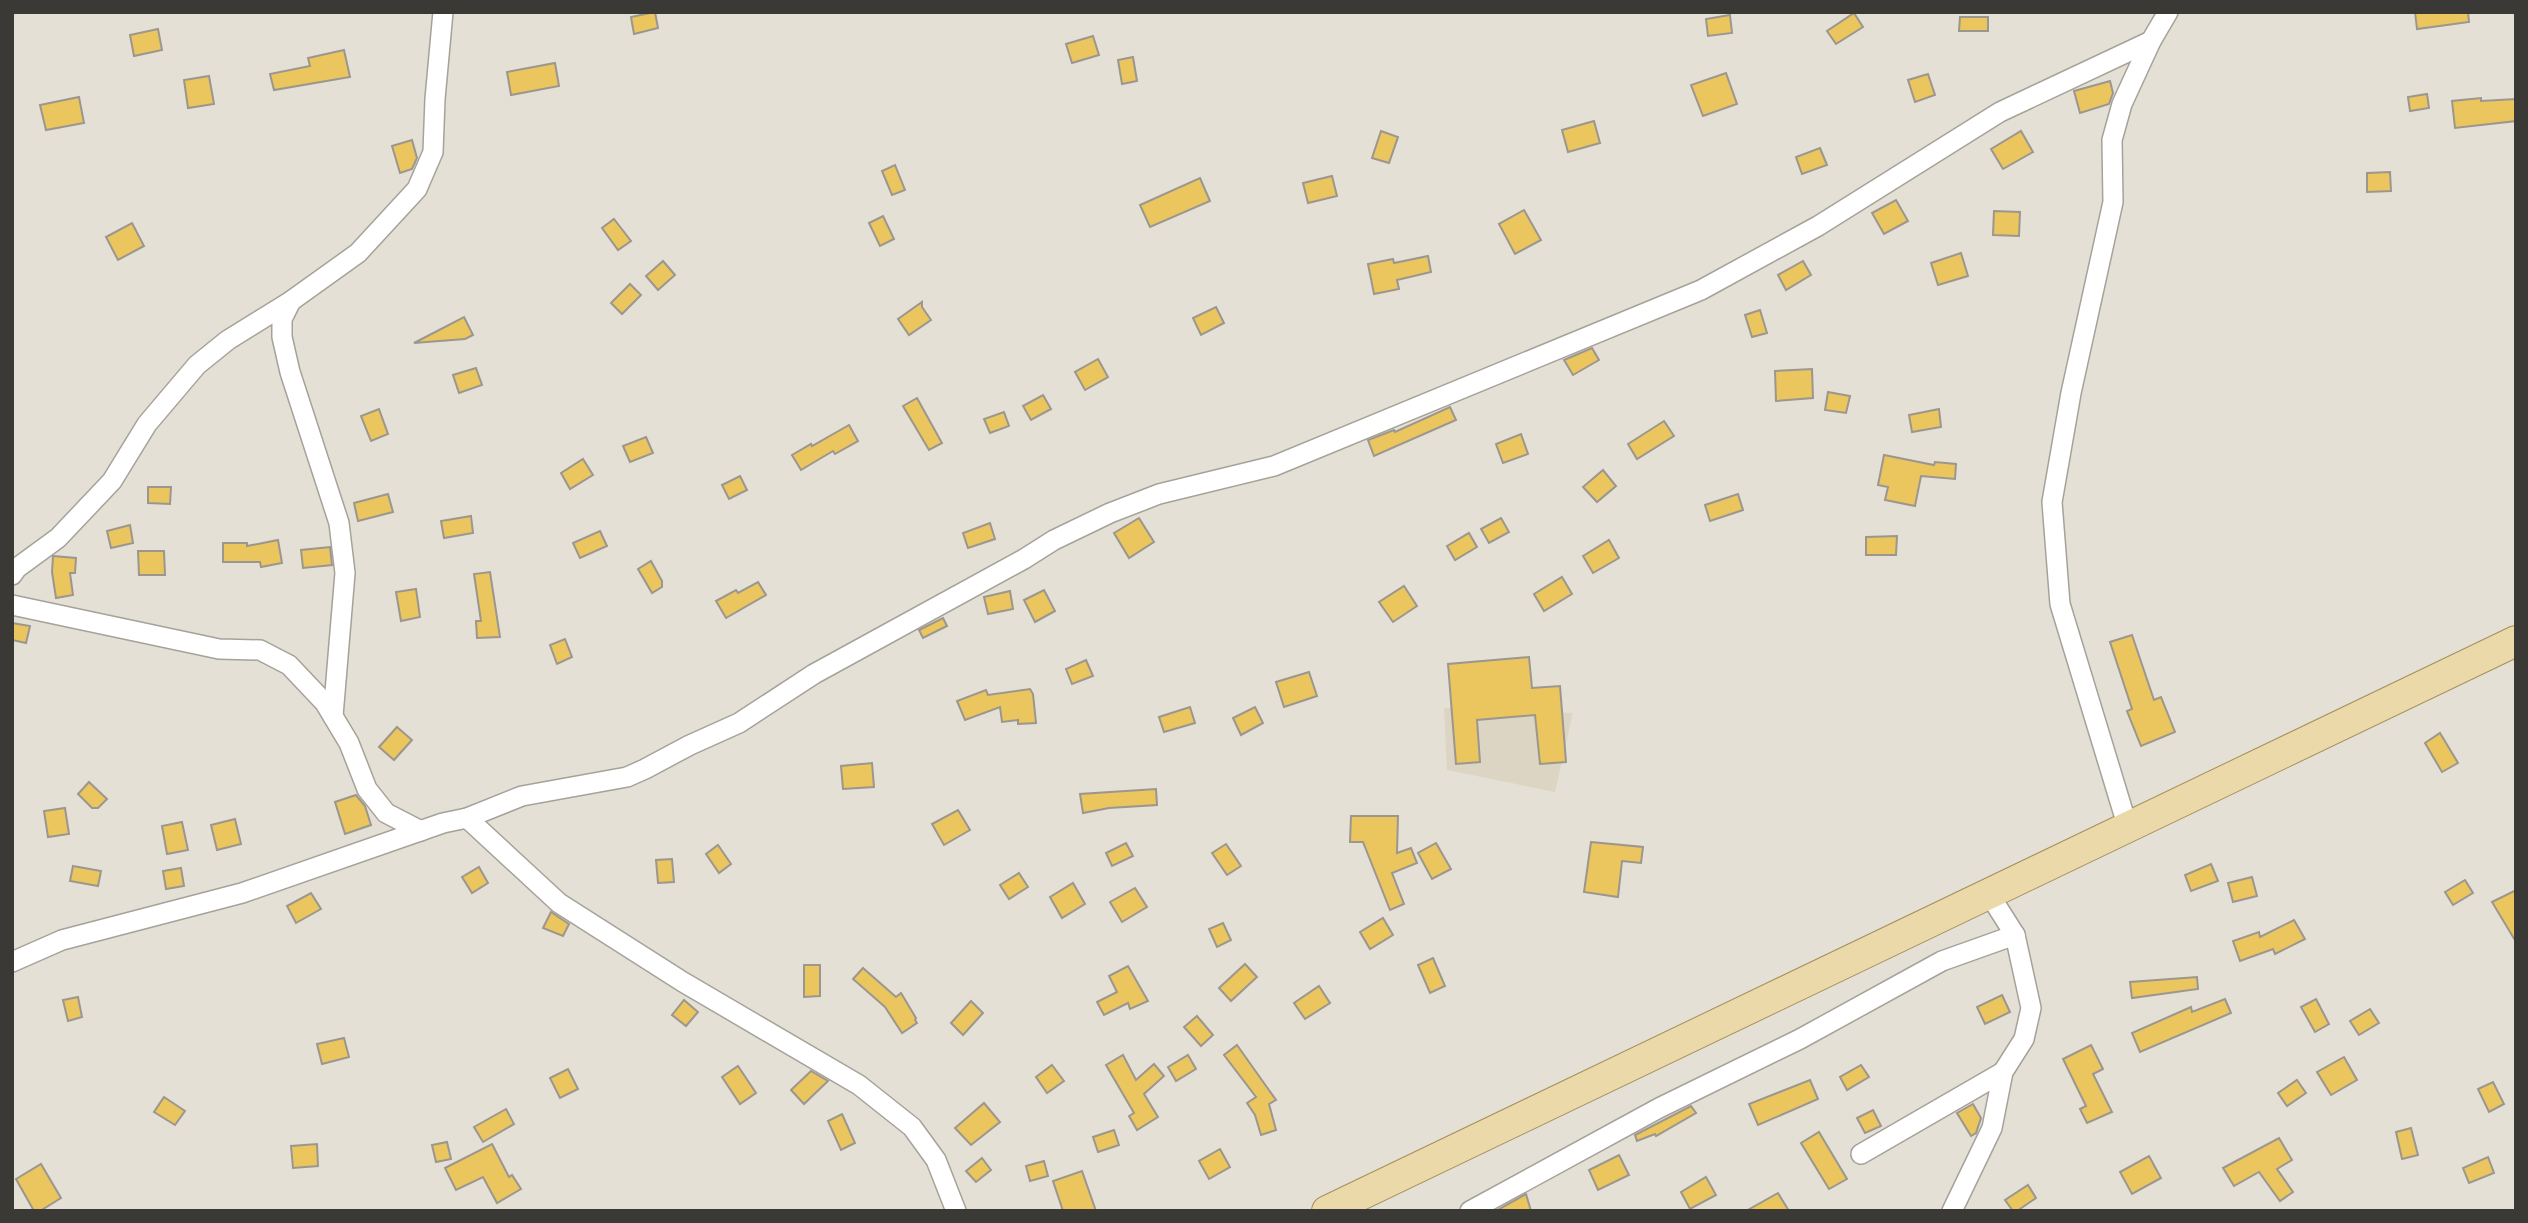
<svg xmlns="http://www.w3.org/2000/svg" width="2528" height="1223" font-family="Quicksand,sans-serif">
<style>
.built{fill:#dcd5c4}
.building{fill:#ebc55d;stroke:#9b978e;stroke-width:2}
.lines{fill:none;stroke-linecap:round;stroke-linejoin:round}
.street-casing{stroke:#a6a299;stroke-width:22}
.primary-casing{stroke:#a4905c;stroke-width:32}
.street{stroke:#fff;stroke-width:19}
.primary{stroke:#ebd9aa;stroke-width:30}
</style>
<rect width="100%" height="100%" fill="#e4e0d6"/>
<polygon class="built" points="1444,708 1573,713 1555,792 1447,770"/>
<g class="building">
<polygon points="655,12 658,28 634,34 631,17"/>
<polygon points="2415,12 2468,12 2469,22 2417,29"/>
<polygon points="1854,13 1863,27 1836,44 1827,31"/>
<polygon points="1730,15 1732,33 1708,36 1706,19"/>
<polygon points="1960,17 1988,17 1988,31 1959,31"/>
<polygon points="158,29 162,50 134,56 130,35"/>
<polygon points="1093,36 1099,55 1072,63 1066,44"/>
<polygon points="344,50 350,77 274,90 270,74 310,66 308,58"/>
<polygon points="1133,57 1137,81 1122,84 1118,60"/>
<polygon points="555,63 559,86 511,95 507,72"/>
<polygon points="1726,73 1737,104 1703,116 1691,85"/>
<polygon points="1928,74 1935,95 1915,102 1908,80"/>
<polygon points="209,76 214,104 188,108 184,80"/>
<polygon points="2110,81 2113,93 2109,104 2080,113 2074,91"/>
<polygon points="2427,94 2429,108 2410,111 2408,97"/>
<polygon points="79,97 84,123 46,130 40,105"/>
<polygon points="2481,98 2481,101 2516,99 2516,121 2455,128 2452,101"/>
<polygon points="1594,121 1600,143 1568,152 1562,130"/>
<polygon points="1381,131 1398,137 1389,163 1372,158"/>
<polygon points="2021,131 2033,152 2003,169 1991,149"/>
<polygon points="412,140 417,158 412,169 400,173 392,146"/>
<polygon points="1820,148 1827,165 1802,174 1796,157"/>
<polygon points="895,165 905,190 892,195 882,171"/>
<polygon points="2390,172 2391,191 2367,192 2367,173"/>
<polygon points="1332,176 1337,196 1308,203 1303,183"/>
<polygon points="1200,178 1210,201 1150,227 1140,205"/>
<polygon points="1896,200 1908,221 1884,234 1872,213"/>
<polygon points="1524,210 1541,240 1515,254 1499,224"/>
<polygon points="1994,211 2020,212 2019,236 1993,235"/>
<polygon points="883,216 894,239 880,246 869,223"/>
<polygon points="614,219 631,241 618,250 602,228"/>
<polygon points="132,223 144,246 118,260 106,237"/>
<polygon points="1961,253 1968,276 1938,285 1931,263"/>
<polygon points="1428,256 1431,272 1397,280 1399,289 1374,294 1368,264 1393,259 1394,263"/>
<polygon points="663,261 675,275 658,290 646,276"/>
<polygon points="1803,261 1811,275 1786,290 1778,275"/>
<polygon points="630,284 641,295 622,314 611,303"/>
<polygon points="922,302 922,307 931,320 909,335 898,319"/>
<polygon points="1216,307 1224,323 1201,335 1193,318"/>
<polygon points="1760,310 1767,333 1752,337 1745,315"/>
<polygon points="464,317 473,335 465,339 414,343"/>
<polygon points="1592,348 1599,360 1573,375 1564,360"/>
<polygon points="1098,359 1108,377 1085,390 1075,372"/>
<polygon points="476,368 482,385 459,393 453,375"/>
<polygon points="1812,369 1813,398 1776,401 1775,371"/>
<polygon points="1828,392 1850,396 1846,413 1825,410"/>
<polygon points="1043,395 1051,409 1031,420 1023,406"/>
<polygon points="917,398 942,443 929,450 903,406"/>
<polygon points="1450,407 1456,420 1374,456 1368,440 1394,430 1395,432"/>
<polygon points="379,409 388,434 371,441 361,416"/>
<polygon points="1939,409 1941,427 1912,432 1909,415"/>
<polygon points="1004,412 1009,426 990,433 984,419"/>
<polygon points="1664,421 1674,436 1637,459 1628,444"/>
<polygon points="849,425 858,441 835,454 833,451 801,470 792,455 811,444 812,446"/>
<polygon points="1521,434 1528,454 1503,463 1496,444"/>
<polygon points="646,437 653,453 630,462 623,446"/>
<polygon points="1884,455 1934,465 1935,462 1956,464 1955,479 1921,476 1915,506 1885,500 1888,487 1878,485"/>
<polygon points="583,459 593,475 570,489 561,473"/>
<polygon points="1603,470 1616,486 1597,502 1583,487"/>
<polygon points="740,476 747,490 729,499 722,485"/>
<polygon points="148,487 171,487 170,504 148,503"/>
<polygon points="388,494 393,512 358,521 354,503"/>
<polygon points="1738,494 1743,510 1710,521 1705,505"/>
<polygon points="471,516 473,533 444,538 441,521"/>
<polygon points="1139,518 1154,542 1129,558 1114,533"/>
<polygon points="1501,518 1509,532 1489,543 1481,529"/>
<polygon points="990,523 995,539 968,548 963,533"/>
<polygon points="130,525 133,543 111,548 107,531"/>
<polygon points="600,531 607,546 580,558 573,543"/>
<polygon points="1469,533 1477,547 1455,560 1447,546"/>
<polygon points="1897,536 1896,555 1866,555 1866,537"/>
<polygon points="278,540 282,563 261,567 260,562 223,562 223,543 247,543 247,546"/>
<polygon points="1609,540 1619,558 1593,573 1583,556"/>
<polygon points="330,547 332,565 303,568 301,550"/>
<polygon points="138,551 164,551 165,575 139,575"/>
<polygon points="53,556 76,558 75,573 70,573 73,595 56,598 52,572"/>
<polygon points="651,561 662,581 662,587 652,593 638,569"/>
<polygon points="490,572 500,637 477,638 476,621 481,621 474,574"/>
<polygon points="1562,577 1572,594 1544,611 1534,594"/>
<polygon points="758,582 766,595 726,618 716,601 736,590 738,593"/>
<polygon points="1404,586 1417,606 1393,622 1379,602"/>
<polygon points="416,589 420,617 401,621 396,592"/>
<polygon points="1044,590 1055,611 1035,622 1024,600"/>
<polygon points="1010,591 1013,609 988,614 984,597"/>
<polygon points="943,618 947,626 923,638 919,630"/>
<polygon points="12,623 30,626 26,643 12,640"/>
<polygon points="2132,635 2154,700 2161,697 2175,732 2141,746 2127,711 2132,709 2110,642"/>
<polygon points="565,639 572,657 557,664 550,645"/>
<polygon points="1529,657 1532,688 1560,686 1566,762 1540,764 1535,715 1477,720 1480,762 1456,764 1448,664"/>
<polygon points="1086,660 1093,676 1072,684 1066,669"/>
<polygon points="1309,672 1317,696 1284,707 1276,682"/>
<polygon points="1030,689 1033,694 1036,723 1018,724 1018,720 1002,722 1000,707 965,720 957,701 986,690 988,695"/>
<polygon points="1190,707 1195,723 1164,732 1159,717"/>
<polygon points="1255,707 1263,723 1241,735 1233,718"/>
<polygon points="397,727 412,740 394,760 379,747"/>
<polygon points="2440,733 2458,763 2442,772 2425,743"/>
<polygon points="872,763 874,787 843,789 841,766"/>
<polygon points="89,782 107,799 98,808 92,808 78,794"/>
<polygon points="1156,789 1157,805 1109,808 1083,813 1080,794"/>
<polygon points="356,795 365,806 371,825 345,834 335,802"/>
<polygon points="65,808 69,834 48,837 44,811"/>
<polygon points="958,810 970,830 944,845 932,824"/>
<polygon points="1351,816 1398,816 1397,853 1411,848 1417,863 1392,873 1404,904 1390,910 1363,842 1350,842"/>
<polygon points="235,819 241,844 217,850 211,825"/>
<polygon points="182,822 188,850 167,854 162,826"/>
<polygon points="1591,842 1643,847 1641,863 1622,861 1618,897 1584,892"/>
<polygon points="1126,843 1133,856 1112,866 1106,853"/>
<polygon points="1436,843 1451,869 1432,879 1418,853"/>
<polygon points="1226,844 1241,866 1227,875 1212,853"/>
<polygon points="718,845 731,864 719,873 706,854"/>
<polygon points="672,859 674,882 658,883 656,860"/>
<polygon points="2211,864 2218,881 2191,891 2185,875"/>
<polygon points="73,866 101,871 98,886 70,881"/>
<polygon points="479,867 488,883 472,893 462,877"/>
<polygon points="181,868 184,886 166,889 163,871"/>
<polygon points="1019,873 1028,887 1009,899 1000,885"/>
<polygon points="2252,877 2257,896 2233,902 2228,883"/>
<polygon points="2465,880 2473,893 2453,905 2445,892"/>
<polygon points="1073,883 1085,904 1062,918 1050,897"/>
<polygon points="1135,888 1147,907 1122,922 1110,902"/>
<polygon points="2516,890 2516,942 2492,902"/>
<polygon points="311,893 321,909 296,923 287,906"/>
<polygon points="551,912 569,924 563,936 543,928"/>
<polygon points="1383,918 1393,935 1370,949 1360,932"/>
<polygon points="2294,920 2305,939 2275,954 2273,949 2240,961 2233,941 2259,932 2260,937"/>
<polygon points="1223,923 1231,940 1217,947 1209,929"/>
<polygon points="1433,958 1445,986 1430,993 1418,965"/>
<polygon points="1245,964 1257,977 1231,1001 1219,988"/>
<polygon points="804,965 820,965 820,996 804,997"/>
<polygon points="1128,966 1148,1001 1130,1009 1128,1003 1104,1015 1097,1002 1117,992 1109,976"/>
<polygon points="863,968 896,997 901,993 916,1018 915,1020 917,1023 902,1033 885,1007 853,979"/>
<polygon points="2197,977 2198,989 2132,998 2130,982"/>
<polygon points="1319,986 1330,1003 1305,1019 1294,1003"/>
<polygon points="2002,995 2010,1012 1985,1024 1977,1007"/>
<polygon points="78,997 82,1017 68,1021 63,1000"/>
<polygon points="2225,999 2231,1013 2140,1052 2132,1033 2191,1007 2192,1012"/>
<polygon points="2316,999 2329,1024 2315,1032 2301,1007"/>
<polygon points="684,1000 698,1012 686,1026 672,1015"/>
<polygon points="971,1001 983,1013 963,1035 951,1023"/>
<polygon points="2370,1009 2379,1023 2359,1035 2350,1021"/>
<polygon points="1197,1016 1213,1035 1201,1046 1184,1027"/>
<polygon points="344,1038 349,1057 322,1064 317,1044"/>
<polygon points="1237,1045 1276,1100 1269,1104 1276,1130 1261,1135 1255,1115 1247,1103 1256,1097 1224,1055"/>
<polygon points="2091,1045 2103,1069 2093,1074 2112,1112 2087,1123 2080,1109 2086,1106 2063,1059"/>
<polygon points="1123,1055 1136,1080 1154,1064 1164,1076 1144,1094 1158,1117 1137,1130 1129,1116 1134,1113 1106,1065"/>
<polygon points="1188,1055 1196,1069 1176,1081 1168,1067"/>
<polygon points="2344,1057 2357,1080 2331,1095 2317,1072"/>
<polygon points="1052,1065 1064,1081 1047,1093 1036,1077"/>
<polygon points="1861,1065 1869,1077 1847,1090 1840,1077"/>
<polygon points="738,1066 756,1093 740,1104 722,1077"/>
<polygon points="568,1069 578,1089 560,1098 550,1078"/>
<polygon points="811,1071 828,1081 804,1104 791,1090"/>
<polygon points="1810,1080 1818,1099 1758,1125 1749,1104"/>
<polygon points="2297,1080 2306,1093 2287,1106 2278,1093"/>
<polygon points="2493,1082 2504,1104 2489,1112 2478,1089"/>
<polygon points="164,1097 185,1111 175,1125 154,1112"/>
<polygon points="984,1103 1000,1122 971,1145 955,1128"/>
<polygon points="1973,1104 1981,1118 1976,1133 1971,1136 1957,1113"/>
<polygon points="1691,1106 1696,1113 1656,1136 1655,1134 1637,1141 1635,1135"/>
<polygon points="506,1109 514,1124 483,1142 474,1127"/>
<polygon points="1873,1110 1881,1126 1865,1133 1857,1118"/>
<polygon points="842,1114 855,1143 841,1150 828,1121"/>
<polygon points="2411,1128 2418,1155 2402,1159 2396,1132"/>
<polygon points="1114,1130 1119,1145 1098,1152 1093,1137"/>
<polygon points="1819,1132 1847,1179 1829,1189 1801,1143"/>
<polygon points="2279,1138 2292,1160 2277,1169 2293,1192 2280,1201 2259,1172 2234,1186 2223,1168"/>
<polygon points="447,1142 451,1159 436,1162 432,1145"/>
<polygon points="317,1144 318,1166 293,1168 291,1146"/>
<polygon points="492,1144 509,1177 512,1175 521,1189 497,1203 483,1177 456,1190 445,1168"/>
<polygon points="1220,1149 1230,1167 1209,1179 1199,1161"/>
<polygon points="1619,1155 1629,1175 1598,1190 1589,1170"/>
<polygon points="2149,1156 2161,1178 2132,1194 2120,1172"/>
<polygon points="2488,1157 2494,1173 2469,1183 2463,1168"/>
<polygon points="982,1158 991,1170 976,1182 966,1171"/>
<polygon points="1044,1161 1048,1176 1030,1181 1026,1166"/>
<polygon points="41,1164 61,1198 40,1211 34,1211 16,1179"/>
<polygon points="1082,1171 1096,1211 1063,1211 1053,1181"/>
<polygon points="1706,1177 1716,1195 1690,1209 1681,1192"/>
<polygon points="2028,1185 2036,1198 2017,1211 2013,1211 2005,1200"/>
<polygon points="1778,1193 1789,1211 1746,1211"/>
<polygon points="1526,1194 1531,1211 1496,1211"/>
</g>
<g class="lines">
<g class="street-casing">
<g id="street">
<polyline points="291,301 282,319 282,337 290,372 339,523 345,573 333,716"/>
<polyline points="12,575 17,568 58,538 112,481 147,424 197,365 228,340 291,301 358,253 417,189 433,152 435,99 443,12"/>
<polyline points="12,605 219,649 260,650 289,665 325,703 349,743 367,789 386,813 421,831"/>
<polyline points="467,818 559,903 683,982 859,1085 912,1127 936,1160 956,1211"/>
<polyline points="2128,828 2060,604 2052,502 2071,393 2113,202 2112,140 2122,104 2151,41 2168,12"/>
<polyline points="12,962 62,940 242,893 443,823 467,818 522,796 627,777 645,769 690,745 739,723 814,674 1024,559 1054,540 1110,513 1159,494 1274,466 1701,290 1818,226 2000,112 2151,41"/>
<polyline points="1861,1154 2003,1072"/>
<polyline points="1470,1211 1659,1108 1800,1039 1942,961 2015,935"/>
<polyline points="1952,1211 1992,1128 2003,1072 2024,1039 2031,1008 2015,935 1989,894"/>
</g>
</g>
<g class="primary-casing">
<polyline id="primary" points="1327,1211 2516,641"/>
</g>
<use href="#street" class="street"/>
<use href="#primary" class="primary"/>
</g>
<rect width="2528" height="1223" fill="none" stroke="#3a3935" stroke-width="28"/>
</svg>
